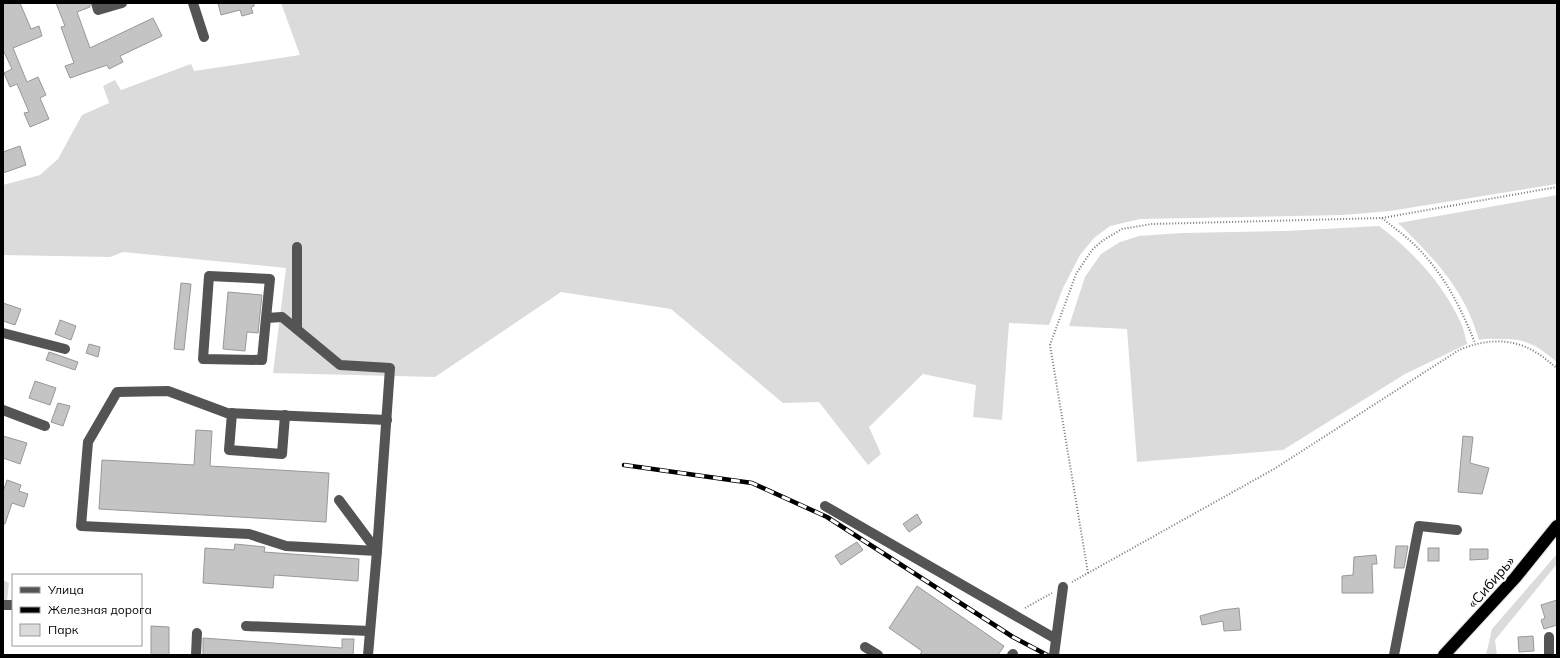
<svg xmlns="http://www.w3.org/2000/svg" width="1560" height="658" font-family="Mulish,sans-serif">
<style>
.green{fill:#dbdbdb}
.building{fill:#c4c4c4;stroke:#989898}
.lines{fill:none;stroke-linecap:round;stroke-linejoin:round}
.highway-casing{stroke:#dbdbdb;stroke-width:14}
.path{stroke:#767676;stroke-width:2;stroke-dasharray:1 2;stroke-linecap:butt}
.minor{stroke:#545454;stroke-width:10}
.highway{stroke:#000;stroke-width:12}
.rail-casing{stroke:#000;stroke-width:4.5}
.rail{stroke:#fff;stroke-width:3;stroke-dasharray:9;stroke-linecap:butt}
.labels{text-anchor:middle;dominant-baseline:central;stroke-width:4;stroke-linejoin:round;paint-order:stroke}
.street-label{font-size:14px;fill:#000;stroke:#fff}
</style>
<rect width="100%" height="100%" fill="#fff"/>
<g class="green">
<polygon points="281,3 1557,3 1557,184 1390,211 1342,215 1140,219 1110,226 1094,238 1080,255 1063,288 1049,325 1009,323 1002,420 973,417 976,385 923,374 869,427 881,454 868,465 819,402 783,403 671,309 561,292 435,377 273,373 286,268 123,252 110,257 3,255 3,185 40,175 58,159 82,115 109,103 103,86 115,80 121,90 191,64 194,71 300,55"/>
<path d="M1557 195V362C1537 346 1527 338 1500 339 1493 339 1486 338 1479 340 1465 290 1434 258 1398 223Z"/>
<path d="M1379 226C1413 251 1443 284 1461 323 1464 329 1465 337 1467 344L1405 374 1283 450 1137 462 1127 329 1069 326 1085 277 1101 254 1120 242 1139 236 1182 233 1286 231Z"/>
<polygon points="1557,554 1557,564 1495,640 1497,655 1486,655 1492,629"/>
<polygon points="3,580 9,583 7,601 3,601"/>
</g>
<g class="building">
<polygon points="3,3 20,3 31,29 39,26 42,36 13,48 27,82 38,77 46,95 40,98 49,119 30,127 24,113 29,112 17,84 10,87 4,73 12,69 4,52 3,52"/>
<polygon points="56,3 90,3 90,7 77,12 90,48 153,18 162,36 120,56 123,62 109,69 107,65 70,78 65,66 74,63 61,27 65,26"/>
<polygon points="218,3 254,3 254,6 251,7 253,13 242,16 240,10 221,15"/>
<polygon points="20,146 26,165 3,173 3,152"/>
<polygon points="181,283 191,284 184,350 174,349"/>
<polygon points="228,292 262,295 258,333 247,332 245,351 223,349"/>
<polygon points="3,303 21,309 15,325 3,321"/>
<polygon points="60,320 76,326 71,340 55,334"/>
<polygon points="89,344 100,347 98,357 86,353"/>
<polygon points="49,352 78,362 75,370 46,360"/>
<polygon points="35,381 56,388 50,405 29,398"/>
<polygon points="58,403 70,406 63,426 51,422"/>
<polygon points="196,430 212,431 210,466 329,473 326,522 99,509 102,460 194,465"/>
<polygon points="3,436 27,443 20,464 3,458"/>
<polygon points="1463,436 1473,437 1470,463 1489,468 1482,494 1458,492"/>
<polygon points="7,480 21,485 19,491 28,494 24,507 12,503 5,524 3,524 3,492"/>
<polygon points="917,514 922,523 909,532 903,524"/>
<polygon points="857,542 863,550 841,565 835,556"/>
<polygon points="235,544 265,547 264,552 359,559 358,581 274,575 273,588 203,583 205,548 234,550"/>
<polygon points="1396,546 1408,546 1404,568 1394,568"/>
<rect x="1428" y="548" width="11" height="13"/>
<polygon points="1470,549 1488,549 1488,559 1470,560"/>
<polygon points="1376,555 1377,564 1372,564 1373,593 1342,593 1342,576 1353,575 1354,557"/>
<polygon points="917,586 1004,646 998,655 920,655 922,651 889,628"/>
<polygon points="1557,600 1557,625 1544,629 1541,620 1545,618 1541,605"/>
<polygon points="1239,608 1241,630 1224,631 1223,621 1202,625 1200,616 1222,610"/>
<polygon points="151,626 169,627 169,655 151,655"/>
<polygon points="1533,636 1534,651 1519,652 1518,637"/>
<polygon points="203,638 342,648 342,639 354,639 353,655 203,655"/>
</g>
<g class="lines">
<g class="highway-casing">
<polyline id="highway" points="1444,655 1515,578 1557,526"/>
</g>
<g class="path">
<path d="M1382 218C1394 228 1407 237 1418 248 1446 278 1460 306 1475 343"/>
<polyline points="1088,573 1050,345 1076,274 1092,250 1102,241 1122,229 1152,224 1382,218 1557,187"/>
<path d="M1072 582 1274 469 1459 350C1485 339 1512 337 1537 353 1544 357 1550 363 1557 368"/>
<polyline points="1025,608 1052,593"/>
</g>
<g class="minor">
<polyline points="96,3 98,10 122,3"/>
<polyline points="193,3 204,37"/>
<polyline points="297,247 297,329"/>
<polyline points="266,318 262,360 203,359 209,276 270,279 266,318 282,317 340,365 390,368 377,551"/>
<polyline points="3,333 65,349"/>
<polyline points="3,410 45,426"/>
<polyline points="232,413 229,450 282,454 285,415"/>
<polyline points="339,500 377,551"/>
<polyline points="825,506 1056,639"/>
<polyline points="3,605 13,605"/>
<polyline points="246,626 370,631"/>
<polyline points="1549,637 1549,655"/>
<polyline points="865,647 878,655"/>
<polyline points="196,655 197,633"/>
<polyline points="368,655 377,551 286,546 249,534 81,526 88,442 117,392 168,391 227,413 387,420"/>
<polyline points="1012,655 1013,654"/>
<polyline points="1054,655 1063,587"/>
<polyline points="1394,655 1419,526 1457,530"/>
</g>
<use href="#highway" class="highway"/>
<g class="rail-casing">
<polyline id="rail" points="624,465 752,483 827,517 1013,637 1047,655"/>
</g>
<use href="#rail" class="rail"/>
</g>
<g class="labels">
<g class="street-label">
<text transform="translate(1491 582) rotate(-49)">«Сибирь»</text>
</g>
</g>
<rect width="1560" height="658" fill="none" stroke="#000000" stroke-width="8"/>
<rect x="12" y="574" width="130" height="72" fill="#ffffff" stroke="#999999"/>
<rect x="20" y="587" width="20" height="6" fill="#545454" stroke="#999999"/>
<text x="48" y="594" font-size="12" fill="#000000">Улица</text>
<rect x="20" y="607" width="20" height="6" fill="#000000" stroke="#999999"/>
<text x="48" y="614" font-size="12" fill="#000000">Железная дорога</text>
<rect x="20" y="624" width="20" height="12" fill="#dbdbdb" stroke="#999999"/>
<text x="48" y="634" font-size="12" fill="#000000">Парк</text>
</svg>
